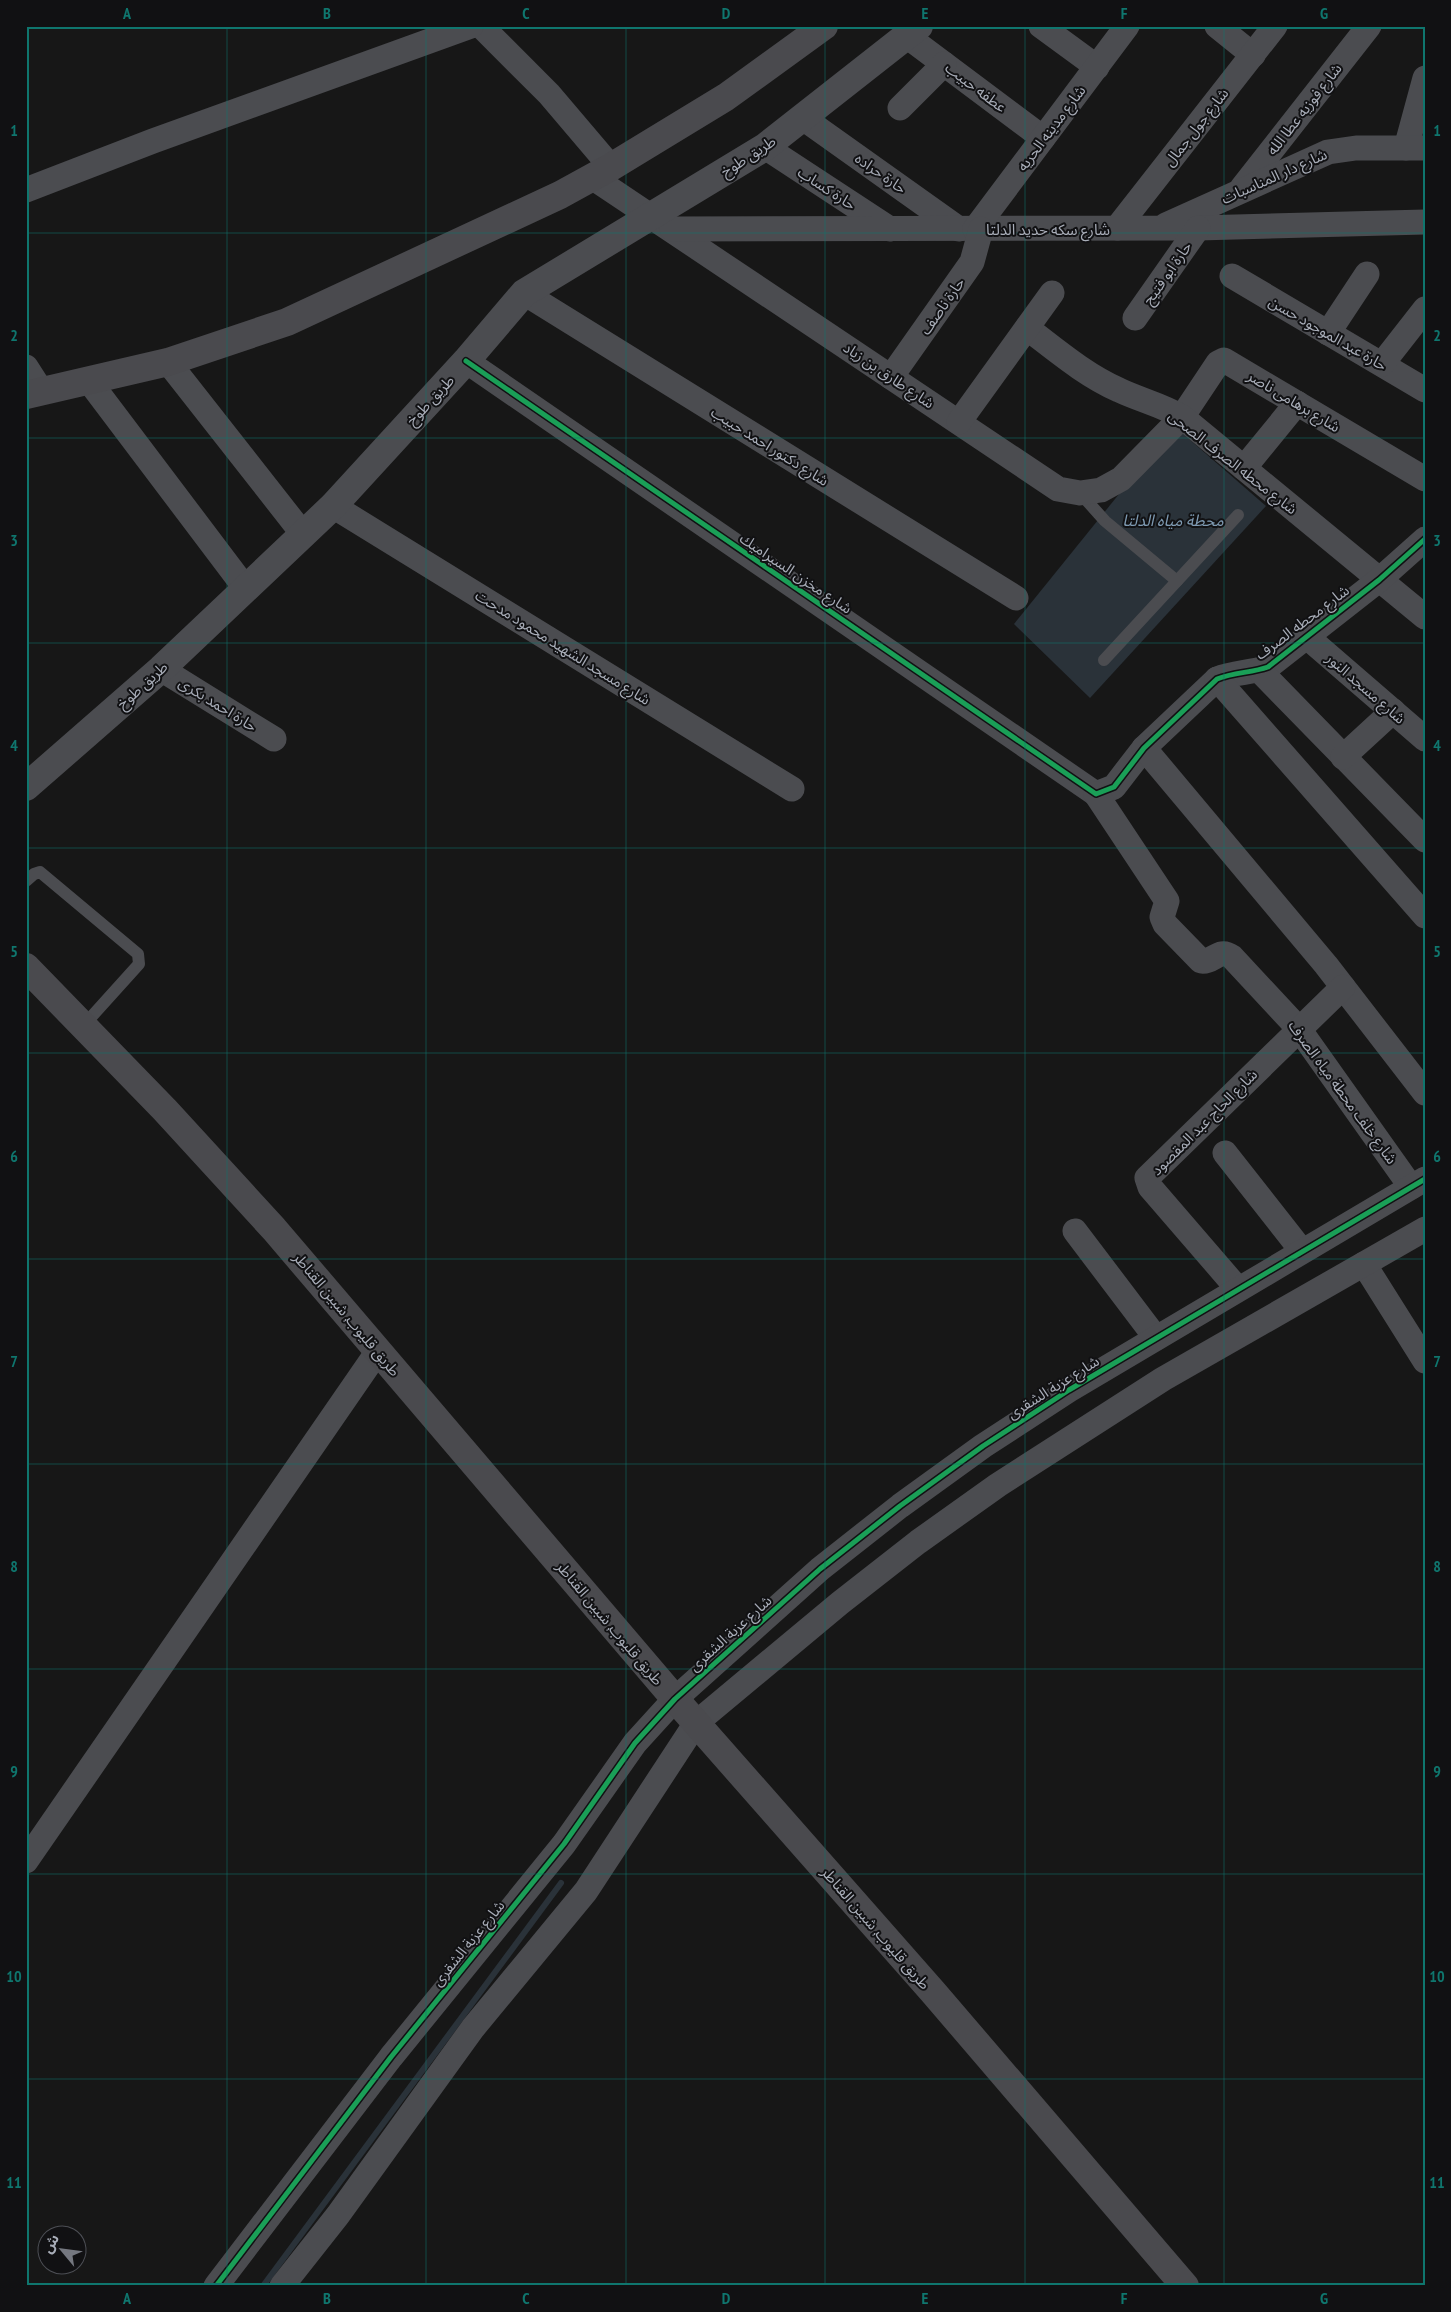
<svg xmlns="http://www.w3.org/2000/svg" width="1451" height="2312" font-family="'PT Sans Narrow','Noto Sans Arabic',sans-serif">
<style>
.water{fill:#2a3239}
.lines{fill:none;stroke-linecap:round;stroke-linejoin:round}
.stream{stroke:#2a3239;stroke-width:6}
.service{stroke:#4b4c50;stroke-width:12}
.minor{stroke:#4b4c50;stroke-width:25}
.tertiary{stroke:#4b4c50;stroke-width:28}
.secondary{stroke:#4a4a4e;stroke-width:28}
.cycleway-casing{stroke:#111113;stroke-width:8}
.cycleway{stroke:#1a9f57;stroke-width:5}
.grid{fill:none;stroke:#0f766e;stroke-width:1;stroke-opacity:0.55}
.labels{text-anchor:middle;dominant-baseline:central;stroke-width:4;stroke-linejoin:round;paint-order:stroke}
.street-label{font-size:15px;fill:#a8adb8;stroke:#111113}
.water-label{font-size:16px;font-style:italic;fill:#7f9bb3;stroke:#111113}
.neatline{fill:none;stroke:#0f766e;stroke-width:2}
.grid-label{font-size:16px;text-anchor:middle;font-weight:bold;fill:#0f766e}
</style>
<rect width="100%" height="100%" fill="#171717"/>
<polygon class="water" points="1174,426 1266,506 1090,698 1014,624"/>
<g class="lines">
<polyline class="stream" points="263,2286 561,1883"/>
<g class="service">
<polyline points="1080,493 1105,521 1177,581"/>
<polyline points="1104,660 1238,515"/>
<polyline points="26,881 34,874 40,872 138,954 139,964 84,1025"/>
</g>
<g class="minor">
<polyline points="481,26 549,94 611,167"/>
<polyline points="1041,26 1097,67"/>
<polyline points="1217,26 1253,55"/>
<polyline points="908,37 1043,138"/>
<polyline points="900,108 944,64"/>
<polyline points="803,118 959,229"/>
<polyline points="765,147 890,229"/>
<polyline points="1406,148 1425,78"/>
<polyline points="592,177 1058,489 1080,493 1101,490 1121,479 1182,417 1218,363 1224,360 1425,479"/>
<polyline points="1242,188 1369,26"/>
<polyline points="26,190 153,141 471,26"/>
<polyline points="1166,225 1328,152 1356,148 1425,148"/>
<polyline points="1117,228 1275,26"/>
<polyline points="672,229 1198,228 1425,222"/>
<polyline points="975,229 1127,26"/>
<polyline points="1232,276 1425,390"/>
<polyline points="524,293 1016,598"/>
<polyline points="1135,318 1198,228"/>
<path d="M1027 328C1056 350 1085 375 1119 390 1140 400 1162 405 1182 417L1425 617"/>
<polyline points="1328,333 1367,274"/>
<path d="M466 361 1096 794 1114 787 1144 748 1217 679C1234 672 1251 673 1268 667L1379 580 1425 539"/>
<polyline points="168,362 303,534"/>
<polyline points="1382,364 1425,309"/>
<polyline points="26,367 42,392"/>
<polyline points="891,377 972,262 981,229"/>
<polyline points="89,381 246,589"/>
<polyline points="959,422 1052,293"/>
<polyline points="1244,468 1297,403"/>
<polyline points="333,506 792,789"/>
<polyline points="1307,637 1425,739"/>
<polyline points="161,669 274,739"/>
<polyline points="1259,670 1425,840"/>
<polyline points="1217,679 1425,916"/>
<polyline points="1144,748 1326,965 1425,1093"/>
<polyline points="1343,757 1393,711"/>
<path d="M1096 794 1167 901 1162 917 1165 924 1201 961C1214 963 1218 947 1232 957L1299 1029 1411 1187"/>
<polyline points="1225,1153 1302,1251"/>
<polyline points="1075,1231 1156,1338"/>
<polyline points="1364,1264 1425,1361"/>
<polyline points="1238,1289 1150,1187 1147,1178 1343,987"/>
<polyline points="26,1861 378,1351"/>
<polyline points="216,2286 391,2057 564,1844 635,1743 675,1699 820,1569 900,1506 983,1446 1069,1390 1425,1179"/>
<polyline points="282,2286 338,2215 473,2028 586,1891 696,1723 840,1603 918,1542 998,1485 1163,1379 1425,1229"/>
</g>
<polyline class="tertiary" points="26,787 161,669 333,506 466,361 524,293 765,147 919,26"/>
<g class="secondary">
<polyline points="26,395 168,362 287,322 560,195 611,167 726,97 824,26"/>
<polyline points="26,967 165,1110 274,1229 675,1699 933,1992 1185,2286"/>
</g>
<g class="cycleway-casing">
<g id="cycleway">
<path d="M466 361 1096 794 1114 787 1144 748 1217 679C1234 672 1251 673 1268 667L1379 580 1425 539"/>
<polyline points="216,2286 391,2057 564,1844 635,1743 675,1699 820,1569 900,1506 983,1446 1069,1390 1425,1179"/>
</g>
</g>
<use href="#cycleway" class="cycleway"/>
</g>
<path class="grid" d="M227 26V2286M426 26V2286M626 26V2286M825 26V2286M1025 26V2286M1224 26V2286M26 233H1425M26 438H1425M26 643H1425M26 848H1425M26 1053H1425M26 1259H1425M26 1464H1425M26 1669H1425M26 1874H1425M26 2079H1425"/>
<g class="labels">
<g class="street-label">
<text transform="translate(976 87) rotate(37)">عطفه حبيب</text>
<text transform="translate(1304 109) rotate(-52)">شارع فوزيه عطا الله</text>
<text transform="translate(1196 127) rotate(-52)">شارع جول جمال</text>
<text transform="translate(1051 128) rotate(-53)">شارع مدينه الحريه</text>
<text transform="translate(748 156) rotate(-33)">طريق طوخ</text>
<text transform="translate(881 173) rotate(35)">حارة حراده</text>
<text transform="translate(1274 176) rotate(-24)">شارع دار المناسبات</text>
<text transform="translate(827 188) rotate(33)">حارة كساب</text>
<text x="1048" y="229">شارع سكه حديد الدلتا</text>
<text transform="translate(1167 273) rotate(-55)">حارة ابو فتيح</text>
<text transform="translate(942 306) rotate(-55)">حارة ناصف</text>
<text transform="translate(1328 333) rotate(30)">حارة عبد الموجود حسن</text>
<text transform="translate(889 375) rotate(34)">شارع طارق بن زياد</text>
<text transform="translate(430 400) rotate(-47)">طريق طوخ</text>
<text transform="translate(1294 401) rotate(31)">شارع برهامى ناصر</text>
<text transform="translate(770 446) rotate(32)">شارع دكتور احمد حبيب</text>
<text transform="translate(1233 462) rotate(38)">شارع محطه الصرف الصحى</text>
<text transform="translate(796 573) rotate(34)">شارع مخزن السيراميك</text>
<text transform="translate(1302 622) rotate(-37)">شارع محطه الصرف</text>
<text transform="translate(563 647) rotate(32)">شارع مسجد الشهيد محمود مدحت</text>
<text transform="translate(142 685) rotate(-42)">طريق طوخ</text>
<text transform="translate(1366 688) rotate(41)">شارع مسجد النور</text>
<text transform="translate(218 704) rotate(32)">حارة احمد بكرى</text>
<text transform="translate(1343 1092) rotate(54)">شارع خلف محطة مياه الصرف</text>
<text transform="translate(1204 1122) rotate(-45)">شارع الحاج عبد المقصود</text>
<text transform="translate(347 1314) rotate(50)">طريق قليوب, شبين القناطر</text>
<text transform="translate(1053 1387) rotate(-32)">شارع عزبة الشقرى</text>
<text transform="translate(610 1623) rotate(50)">طريق قليوب, شبين القناطر</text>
<text transform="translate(730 1633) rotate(-42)">شارع عزبة الشقرى</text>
<text transform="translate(876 1928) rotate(49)">طريق قليوب, شبين القناطر</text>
<text transform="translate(468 1943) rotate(-51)">شارع عزبة الشقرى</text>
</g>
<g class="water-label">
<text x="1173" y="520">محطة مياه الدلتا</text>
</g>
</g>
<rect width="1451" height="2312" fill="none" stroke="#111113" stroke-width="55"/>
<g transform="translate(62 2250) rotate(299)"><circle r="24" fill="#111113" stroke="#4d4f55"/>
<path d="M0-4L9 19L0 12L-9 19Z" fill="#757880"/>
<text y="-8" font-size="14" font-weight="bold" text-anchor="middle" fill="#a8adb8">ش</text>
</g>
<rect x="28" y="28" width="1396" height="2256" class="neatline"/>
<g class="grid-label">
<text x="127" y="19">A</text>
<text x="327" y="19">B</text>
<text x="526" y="19">C</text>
<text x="726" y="19">D</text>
<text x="925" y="19">E</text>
<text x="1124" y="19">F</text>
<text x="1324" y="19">G</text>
<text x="14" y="136">1</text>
<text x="1437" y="136">1</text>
<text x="14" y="341">2</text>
<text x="1437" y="341">2</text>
<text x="14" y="546">3</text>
<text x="1437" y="546">3</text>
<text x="14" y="751">4</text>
<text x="1437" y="751">4</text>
<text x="14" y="957">5</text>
<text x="1437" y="957">5</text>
<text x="14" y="1162">6</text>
<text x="1437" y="1162">6</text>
<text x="14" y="1367">7</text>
<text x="1437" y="1367">7</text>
<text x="14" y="1572">8</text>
<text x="1437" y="1572">8</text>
<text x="14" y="1777">9</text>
<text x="1437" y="1777">9</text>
<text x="14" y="1982">10</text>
<text x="1437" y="1982">10</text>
<text x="14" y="2188">11</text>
<text x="1437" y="2188">11</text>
<text x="127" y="2304">A</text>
<text x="327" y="2304">B</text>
<text x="526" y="2304">C</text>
<text x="726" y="2304">D</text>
<text x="925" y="2304">E</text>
<text x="1124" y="2304">F</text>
<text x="1324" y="2304">G</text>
</g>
</svg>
